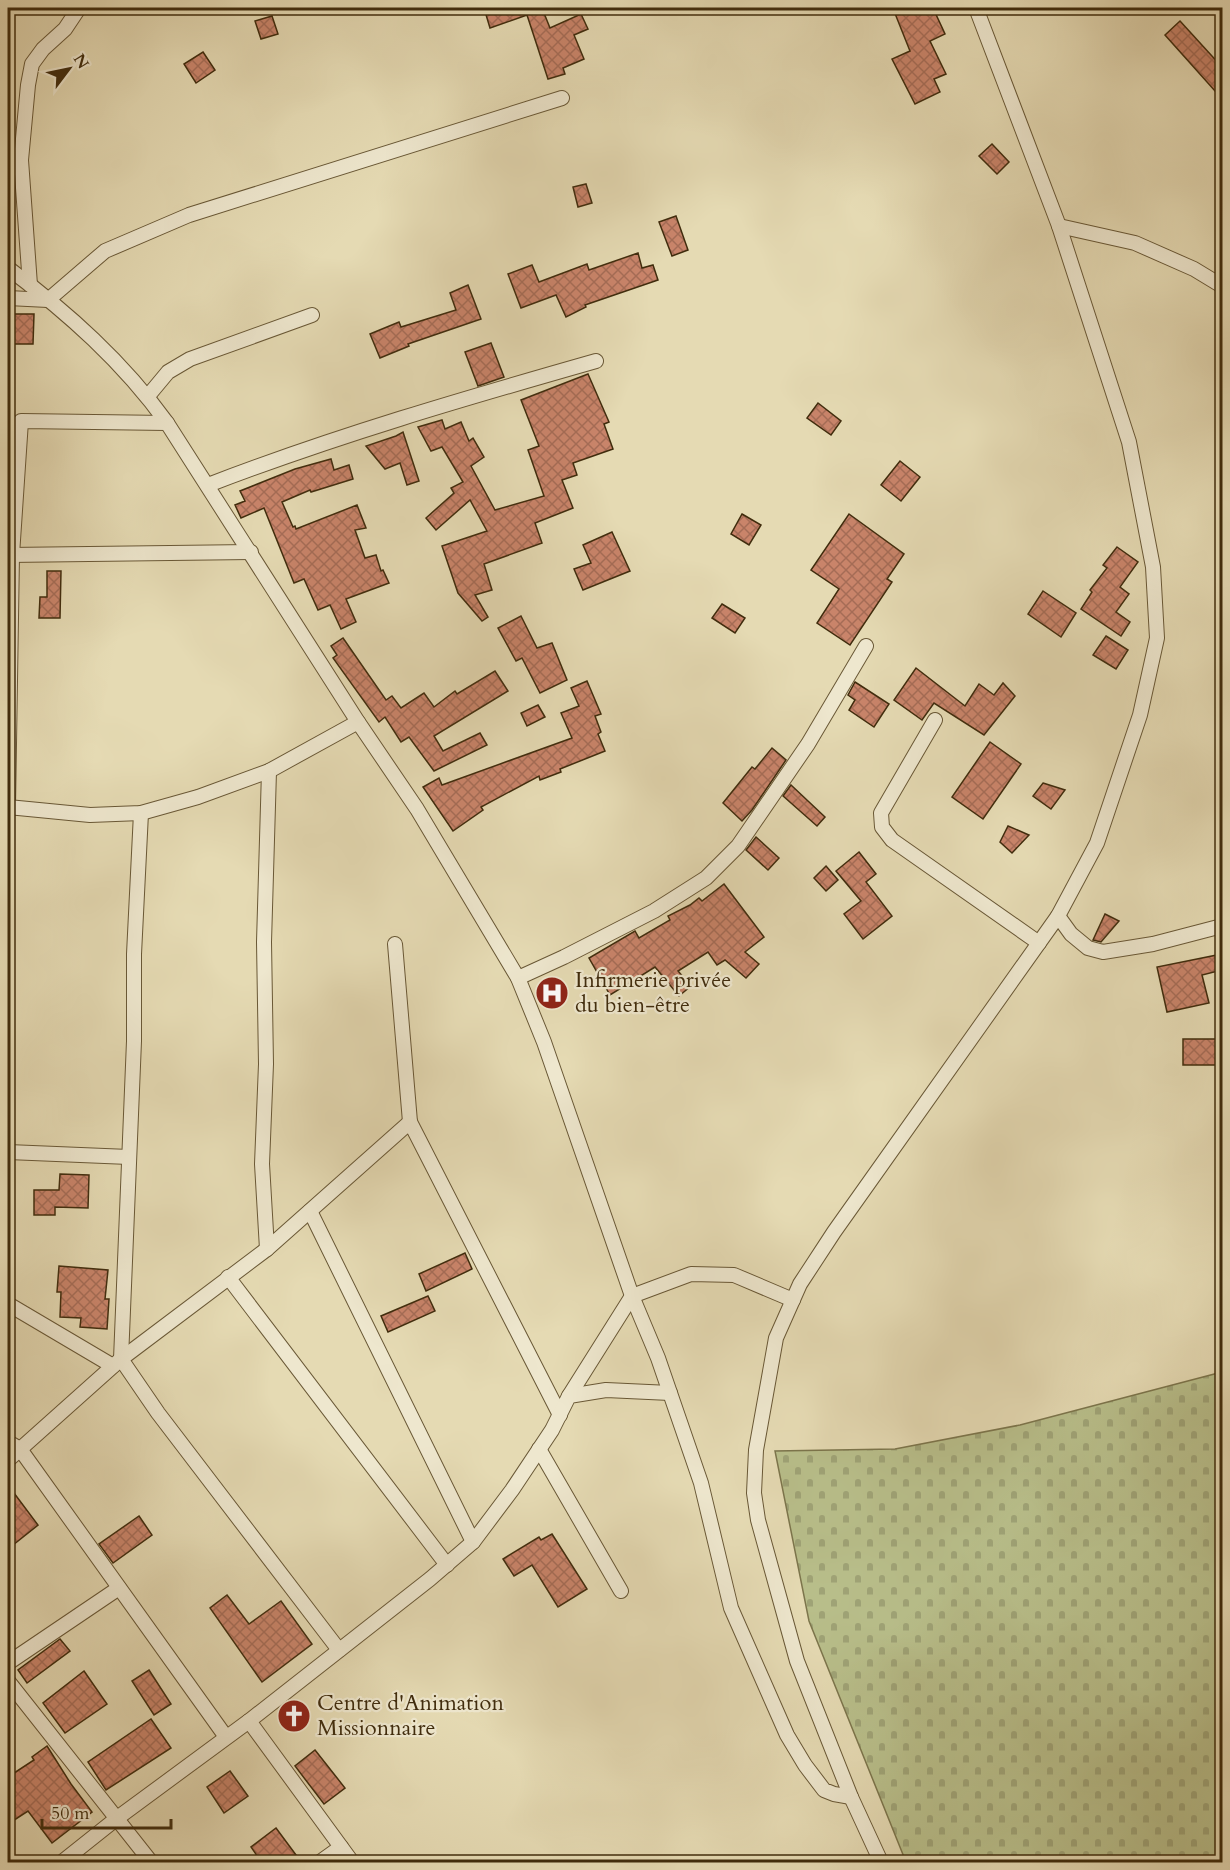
<svg xmlns="http://www.w3.org/2000/svg" width="1230" height="1870" font-family="Cardo,serif">
<style>
.cemetery{fill:url(#cemetery-stones);stroke:#7c754c;stroke-width:1.5}
.building{fill:url(#building-cross-hatch);stroke:#402c0d;stroke-width:1.5}
.lines{fill:none;stroke-linecap:round;stroke-linejoin:round}
.minor-casing{stroke:#695836;stroke-width:16}
.minor{stroke:#eee7ce;stroke-width:14}
.labels{text-anchor:middle;dominant-baseline:central;stroke-width:4.5;stroke-linejoin:round;paint-order:stroke}
.poi-label{font-size:22px;fill:#402c0d;stroke:#eee7ce;text-anchor:start}
</style>
<defs>
<pattern id="cemetery-stones" width="16" height="16" patternUnits="userSpaceOnUse" patternTransform="scale(1.5)"><rect width="16" height="16" fill="#b8be8a"/><path d="M2 7V4a2 2 0 0 1 4 0v3zM10 15v-3a2 2 0 0 1 4 0v3z" fill="#9fa376"/></pattern>
<pattern id="building-cross-hatch" width="8" height="8" patternUnits="userSpaceOnUse" patternTransform="scale(1.5)"><rect width="8" height="8" fill="#c9846a"/><path d="M0 0l8 8M0 8l8-8" fill="none" stroke="#a56c56"/></pattern>
</defs>
<rect width="100%" height="100%" fill="#e5dab3"/>
<filter id="stains"><feTurbulence type="fractalNoise" baseFrequency=".00333" numOctaves="4"/><feColorMatrix values="0 0 0 0 .2 0 0 0 0 .09 0 0 0 0 .02 0 0 0 .5 -.17"/></filter>
<radialGradient id="worn" r=".72"><stop offset=".6" stop-color="#630" stop-opacity="0"/><stop offset="1" stop-color="#630" stop-opacity=".3"/></radialGradient>
<polygon class="cemetery" points="1222,1372 1222,1862 906,1862 809,1621 775,1451 895,1449 1020,1425"/>
<g class="building">
<polygon points="484,8 542,8 550,28 581,14 588,29 574,35 584,59 563,68 565,74 548,79 527,15 490,28"/>
<polygon points="903,8 933,8 945,34 930,41 946,74 934,79 940,92 915,104 892,59 910,51 894,11"/>
<polygon points="272,16 278,34 261,39 255,21"/>
<polygon points="1180,21 1222,67 1222,84 1215,91 1165,35"/>
<polygon points="203,52 215,70 196,83 184,64"/>
<polygon points="992,144 1009,162 997,174 979,156"/>
<polygon points="586,184 592,203 578,207 573,187"/>
<polygon points="676,216 688,250 672,256 659,222"/>
<polygon points="638,253 642,268 653,265 658,280 585,305 586,307 566,317 556,295 521,308 508,274 532,265 539,282 587,264 589,270"/>
<polygon points="468,285 481,319 408,344 409,346 380,358 370,334 399,322 401,327 456,310 450,293"/>
<polygon points="12,314 34,314 33,344 11,344"/>
<polygon points="491,343 504,377 478,386 465,352"/>
<polygon points="588,374 609,422 604,424 613,449 573,463 577,475 562,480 573,508 535,523 542,543 484,564 492,590 475,595 488,617 482,621 458,593 442,546 487,531 470,500 436,530 426,518 454,493 451,488 463,482 442,447 431,451 418,427 442,420 445,429 461,422 469,441 473,438 484,457 471,466 495,510 544,496 528,450 539,446 521,400"/>
<polygon points="818,403 841,421 831,435 807,418"/>
<polygon points="403,432 419,481 407,485 400,463 385,469 366,446 396,436"/>
<polygon points="331,459 334,470 349,465 353,479 311,492 310,490 282,502 293,527 295,526 296,529 357,505 366,528 355,530 365,558 376,555 381,571 383,570 389,583 346,599 356,622 341,629 330,605 318,610 304,579 294,583 264,508 241,518 235,505 245,501 240,491 295,469"/>
<polygon points="900,461 920,477 901,501 881,485"/>
<polygon points="742,514 761,525 749,545 731,534"/>
<polygon points="849,514 904,554 887,579 892,582 850,645 817,623 839,589 811,570"/>
<polygon points="612,532 630,571 583,590 574,569 591,563 583,545"/>
<polygon points="1117,547 1138,562 1120,587 1129,594 1116,612 1130,622 1121,636 1081,609 1092,592 1090,590 1107,568 1103,565"/>
<polygon points="47,571 61,571 60,618 39,618 40,597 47,597"/>
<polygon points="1043,591 1076,613 1061,637 1028,614"/>
<polygon points="722,604 745,618 735,633 712,618"/>
<polygon points="521,616 537,648 552,643 567,680 540,693 522,658 516,661 498,628"/>
<polygon points="1106,636 1128,650 1116,669 1093,655"/>
<polygon points="343,638 386,700 392,696 401,708 424,693 434,707 455,691 457,694 495,671 508,691 434,736 443,751 480,733 487,745 434,771 409,737 401,742 385,717 379,722 333,658 337,655 331,646"/>
<polygon points="916,668 965,706 979,684 994,695 1003,683 1015,696 984,735 934,703 922,720 894,700"/>
<polygon points="587,681 601,714 595,716 601,732 598,734 605,751 560,769 561,772 540,780 539,776 481,807 483,810 453,831 423,787 439,778 442,785 572,738 561,713 579,706 571,688"/>
<polygon points="855,682 889,704 874,727 849,710 855,700 848,695"/>
<polygon points="538,705 545,717 527,726 521,713"/>
<polygon points="990,742 1021,764 983,819 952,797"/>
<polygon points="772,748 786,760 752,810 742,821 723,803 752,767 755,769"/>
<polygon points="1043,783 1065,790 1051,809 1033,796"/>
<polygon points="791,785 825,817 817,826 783,796"/>
<polygon points="1008,826 1029,835 1012,853 1000,842"/>
<polygon points="756,837 779,858 768,870 746,850"/>
<polygon points="859,852 876,874 866,882 892,916 863,939 844,914 861,901 836,871"/>
<polygon points="826,866 838,880 826,891 814,878"/>
<polygon points="724,884 764,937 745,952 759,964 746,978 725,960 717,965 708,952 678,971 691,986 679,996 655,967 610,995 589,958 635,931 639,938 670,920 668,916 690,905 699,898 702,901"/>
<polygon points="1105,914 1119,921 1101,942 1093,940"/>
<polygon points="1222,954 1222,970 1202,975 1209,1003 1167,1012 1157,967"/>
<rect x="1183" y="1039" width="39" height="26"/>
<polygon points="60,1174 89,1175 88,1208 55,1207 55,1215 34,1215 34,1190 59,1190"/>
<polygon points="465,1253 472,1269 426,1291 419,1274"/>
<polygon points="59,1266 108,1270 105,1299 109,1299 107,1329 80,1327 81,1318 60,1317 61,1292 57,1292"/>
<polygon points="428,1296 435,1311 388,1332 381,1316"/>
<polygon points="8,1485 38,1525 8,1549"/>
<polygon points="139,1516 152,1535 113,1563 99,1544"/>
<polygon points="552,1534 587,1589 558,1607 532,1565 514,1576 503,1559 539,1537 541,1540"/>
<polygon points="227,1595 249,1624 281,1601 312,1644 262,1682 210,1608"/>
<polygon points="60,1639 70,1651 27,1683 18,1670"/>
<polygon points="149,1670 171,1704 154,1715 132,1681"/>
<polygon points="84,1671 107,1704 65,1733 43,1703"/>
<polygon points="151,1719 171,1748 106,1790 88,1762"/>
<polygon points="47,1746 71,1784 92,1812 52,1843 28,1811 8,1824 8,1777 34,1760 32,1757"/>
<polygon points="315,1750 345,1788 324,1804 295,1766"/>
<polygon points="230,1771 248,1796 224,1813 207,1787"/>
<polygon points="276,1828 302,1863 262,1863 251,1847"/>
</g>
<g class="lines">
<g class="minor-casing">
<g id="minor">
<polyline points="1059,226 1135,243 1194,269 1222,286"/>
<path d="M8 268C68 313 123 362 167 423L358 722 417 809 518 978 544 1042 632 1296 658 1358 701 1483 731 1608 787 1735 805 1765 824 1790 834 1794 851 1797"/>
<polyline points="30,285 21,160 28,85 32,64 43,49 65,29 79,8"/>
<polyline points="8,298 48,300 105,251 189,215 562,98"/>
<polyline points="148,396 168,372 190,359 312,315"/>
<path d="M208 485C335 436 466 398 596 361"/>
<polyline points="8,555 251,552"/>
<polyline points="935,720 881,813 882,827 892,840 1039,943"/>
<polyline points="8,806 12,555 21,421 167,423"/>
<polyline points="8,807 90,815 141,813 198,797 269,771 358,722"/>
<polyline points="141,813 134,954 134,1041 121,1359 158,1413 339,1650"/>
<polyline points="1058,916 1071,934 1088,948 1103,952 1153,944 1222,926"/>
<polyline points="395,944 410,1122"/>
<polyline points="518,978 564,957 654,911 706,878 738,846 808,744 866,646"/>
<polyline points="8,1152 129,1157"/>
<polyline points="310,1211 473,1542"/>
<polyline points="267,1249 262,1164 266,1064 264,942 269,771"/>
<polyline points="228,1277 447,1565"/>
<polyline points="8,1304 113,1366"/>
<polyline points="569,1396 632,1296 691,1274 734,1275 793,1300"/>
<polyline points="8,1442 20,1449 226,1737"/>
<polyline points="539,1449 621,1591"/>
<polyline points="8,1460 121,1359 267,1249 410,1122 560,1415"/>
<polyline points="8,1663 119,1588"/>
<polyline points="8,1681 151,1862"/>
<polyline points="249,1721 352,1862"/>
<polyline points="62,1862 116,1819 249,1721 430,1579 473,1542 512,1490 552,1430 569,1396 606,1390 670,1393"/>
<polyline points="320,1862 341,1847"/>
<polyline points="881,1862 851,1797 797,1661 758,1520 754,1493 756,1450 776,1338 800,1284 834,1232 1058,916 1097,843 1140,715 1157,638 1153,567 1129,442 1059,226 976,8"/>
</g>
</g>
<use href="#minor" class="minor"/>
</g>
<defs>
<g id="hospital-disc" transform="scale(1.725)"><circle r="9.5" fill="#8f2418" stroke="#eee7ce"/><path d="M-5-5h3v3.5h4V-5h3V5h-3V1.5h-4V5h-3Z" fill="#fff"/></g>
<g id="church-disc" transform="scale(1.725)"><circle r="9.5" fill="#8f2418" stroke="#eee7ce"/><path d="M-1.2-6h2.4v3.5h3.3v2.4h-3.3V6h-2.4V-.1h-3.3v-2.4h3.3Z" fill="#fff"/></g>
</defs>
<g fill-rule="evenodd">
<use href="#hospital-disc" x="552" y="993"/>
<use href="#church-disc" x="294" y="1716"/>
</g>
<g class="labels">
<g class="poi-label">
<text x="575" y="980">Infirmerie privée<tspan x="575" dy="25">du bien-être</tspan></text>
<text x="317" y="1703">Centre d'Animation<tspan x="317" dy="25">Missionnaire</tspan></text>
</g>
</g>
<rect width="1230" height="1870" fill="none" stroke="#e5dab3" stroke-width="30"/>
<rect x="9" y="9" width="1212" height="1852" fill="none" stroke="#402c0d" stroke-width="3"/>
<rect x="15" y="15" width="1200" height="1840" fill="none" stroke="#402c0d" stroke-width="1.5"/>
<g transform="translate(69 69) rotate(58)" stroke="#eee7ce" stroke-width="4.5" paint-order="stroke">
<path d="M0-4.5L10 22L0 15L-10 22Z" fill="#402c0d"/>
<text y="-9" font-size="16" font-weight="bold" text-anchor="middle" fill="#402c0d">N</text>
</g>
<path d="M42 1819v9h129v-9" fill="none" stroke="#402c0d" stroke-width="3"/>
<text x="51" y="1819" font-size="18" fill="#402c0d" stroke="#eee7ce" stroke-width="4.5" paint-order="stroke">50 m</text>
<rect width="100%" height="100%" filter="url(#stains)"/>
<rect width="100%" height="100%" fill="url(#worn)"/>
</svg>
